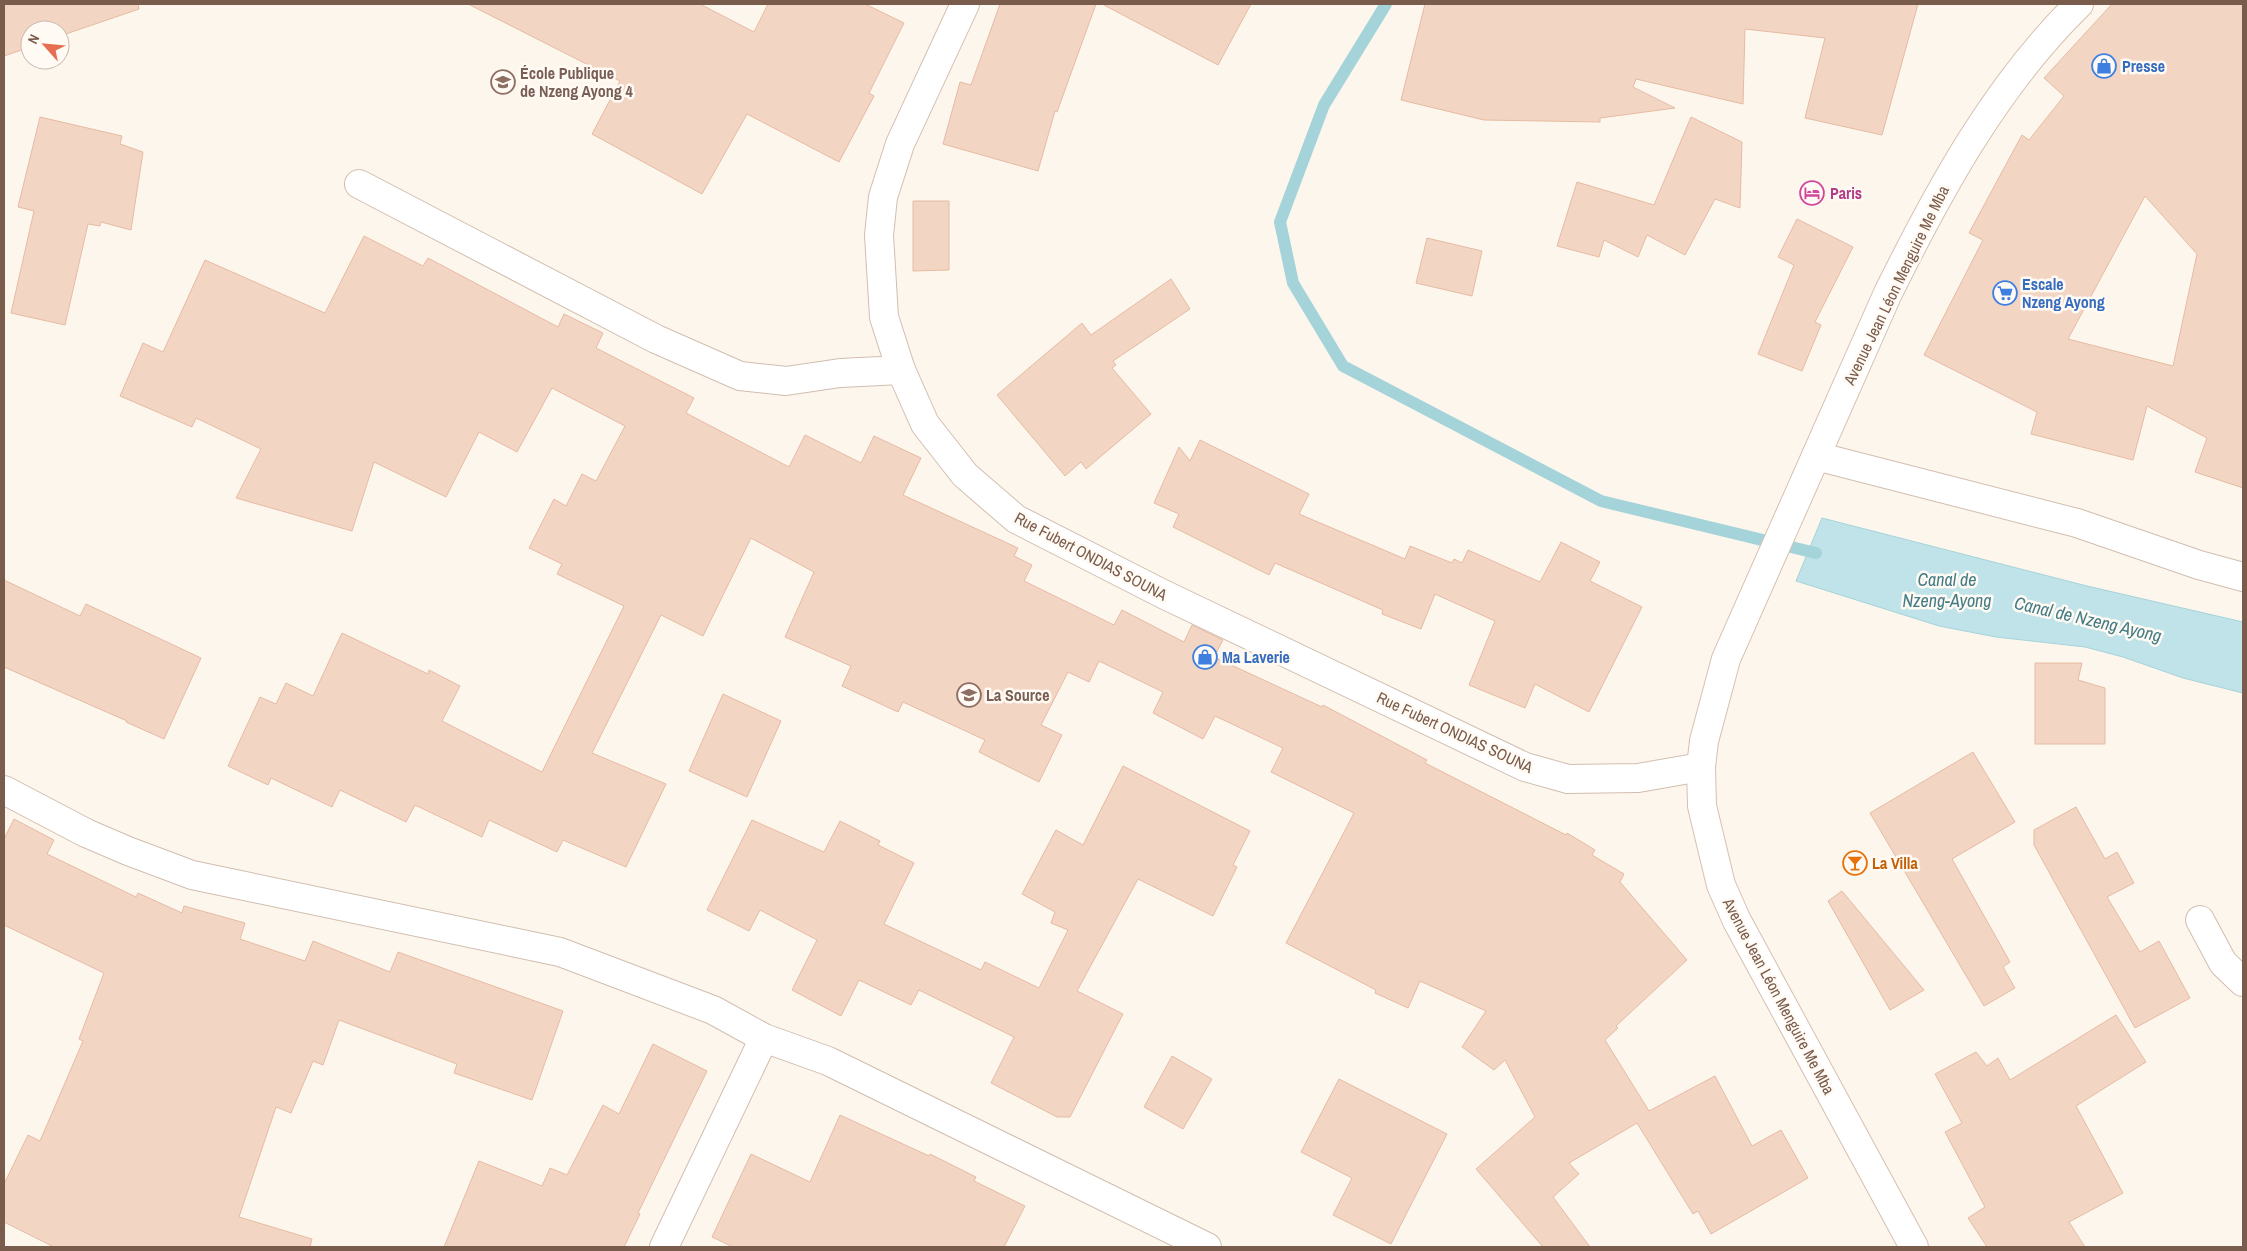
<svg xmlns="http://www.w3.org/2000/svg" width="2247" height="1251" font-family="'Archivo Narrow',sans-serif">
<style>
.water{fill:#bfe3e8;stroke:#a5d3da}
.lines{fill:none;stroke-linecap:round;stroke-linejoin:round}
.stream{stroke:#a5d3da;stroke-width:12}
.building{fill:#f3d5c3;stroke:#e6bba3;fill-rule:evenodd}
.minor-casing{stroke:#d1beb0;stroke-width:30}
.secondary-casing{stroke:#d6c0b0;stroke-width:30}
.minor{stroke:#fff;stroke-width:28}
.secondary{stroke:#fff;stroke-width:28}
.labels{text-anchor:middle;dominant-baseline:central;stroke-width:5;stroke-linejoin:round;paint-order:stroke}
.shop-label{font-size:16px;font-weight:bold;fill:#366cbe;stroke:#fffaf3;text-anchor:start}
.education-label{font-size:16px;font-weight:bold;fill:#785e54;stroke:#fffaf3;text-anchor:start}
.hotel-label{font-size:16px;font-weight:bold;fill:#b23c85;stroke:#fffaf3;text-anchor:start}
.street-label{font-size:16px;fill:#7a5c4d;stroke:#fffaf3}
.food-label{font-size:16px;font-weight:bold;fill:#c56008;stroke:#fffaf3;text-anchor:start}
.water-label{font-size:18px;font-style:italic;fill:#437c86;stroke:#fffaf3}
</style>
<rect width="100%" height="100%" fill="#fdf6ec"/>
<polygon class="water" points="1822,518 2087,586 2243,622 2243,693 2183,678 2123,657 2085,647 1996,637 1939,626 1796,581"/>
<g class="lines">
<polyline class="stream" points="1386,4 1324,105 1280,222 1293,283 1343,366 1601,501 1816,553"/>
</g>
<g class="building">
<polygon points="4,4 138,4 139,9 60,36 60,30 30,30 30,47 4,56"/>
<polygon points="468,4 700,4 754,32 768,4 865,4 904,23 869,93 874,96 839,162 747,114 702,194 592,134 620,81"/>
<polygon points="1000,4 1096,4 1057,112 1055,111 1038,171 943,144 960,82 971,85"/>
<polygon points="1102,4 1251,4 1218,65"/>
<polygon points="1425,4 1918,4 1882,135 1805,118 1825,38 1745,29 1743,104 1636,79 1633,87 1675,108 1600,118 1600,122 1484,120 1401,100"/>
<path d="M2112 4H2243V488L2195 472 2207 438 2147 406 2133 460 2031 434 2037 412 1924 355 1983 240 1969 233 2010 157 2022 135 2029 140 2064 96 2044 78ZM2145 196 2197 254 2173 366 2068 339Z"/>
<polygon points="40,117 122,136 120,144 143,152 131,230 101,222 100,226 88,224 65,325 11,313 34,211 18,207"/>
<polygon points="1691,117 1742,142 1740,208 1715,199 1685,255 1647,235 1638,257 1604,240 1599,257 1557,246 1577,182 1654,205"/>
<polygon points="913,201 949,201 949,270 913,271"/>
<polygon points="1797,219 1853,247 1815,322 1821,325 1802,371 1758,354 1794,265 1778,257"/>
<polygon points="364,236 423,266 428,258 558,327 564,314 603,333 596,348 694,398 686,413 789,467 805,435 861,463 874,436 921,458 903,495 1018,548 1014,556 1032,565 1024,581 1114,625 1122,610 1184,642 1192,625 1223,640 1214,657 1322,707 1323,705 1427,760 1425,763 1566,835 1567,833 1595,850 1592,855 1624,874 1620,882 1687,960 1616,1026 1618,1028 1605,1040 1649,1111 1715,1076 1752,1146 1781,1130 1808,1178 1711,1234 1698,1211 1693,1214 1637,1123 1569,1163 1579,1174 1553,1197 1590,1247 1543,1247 1476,1169 1535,1117 1505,1060 1494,1070 1462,1047 1486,1011 1420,981 1408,1008 1375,993 1376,990 1286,943 1354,813 1271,772 1283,748 1215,716 1203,739 1153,713 1163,692 1099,661 1089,682 1068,672 1041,725 1062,735 1039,782 979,752 985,740 903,702 898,712 842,686 851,666 785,637 814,572 751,538 703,636 661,615 592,753 666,784 626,867 563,840 557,852 489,820 482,837 415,805 406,822 340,790 332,807 271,778 268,785 228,766 260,697 276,704 286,683 313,696 342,633 428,674 429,670 460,686 442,721 542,772 624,606 557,574 562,564 529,548 554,499 566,506 582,474 596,481 625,426 552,388 517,452 479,432 446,497 374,462 352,531 236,498 261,449 196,418 192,427 120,396 143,343 163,352 205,260 325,313"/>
<polygon points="1427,238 1482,251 1472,296 1416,283"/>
<polygon points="1171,279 1190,309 1113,361 1116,365 1112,368 1151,414 1086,469 1081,462 1065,476 997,395 1082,323 1091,335"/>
<polygon points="1200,440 1309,494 1299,514 1405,559 1410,546 1452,563 1454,559 1462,563 1468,550 1540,582 1561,542 1600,562 1590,581 1642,607 1589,712 1535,684 1525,708 1469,685 1495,621 1435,594 1421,629 1382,614 1383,610 1275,563 1269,575 1173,527 1179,514 1154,503 1179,447 1190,461"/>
<polygon points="4,580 80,616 86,604 201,658 164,739 126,722 127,721 4,667"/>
<polygon points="2035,663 2082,663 2078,680 2105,688 2105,744 2035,744"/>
<polygon points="723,694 781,721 747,797 689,771"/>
<polygon points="1973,752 2015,822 1952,859 2010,962 2003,967 2015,988 1984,1006 1870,813"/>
<polygon points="1123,766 1250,831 1233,865 1237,867 1213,916 1138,879 1077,991 1123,1014 1070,1117 1057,1117 991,1083 1014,1037 919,990 911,1005 859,980 841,1016 792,990 817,940 760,910 749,931 707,910 752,820 824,852 840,821 880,841 878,845 914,863 884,924 981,970 985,962 1039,988 1068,930 1051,923 1055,912 1022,894 1056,830 1083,845"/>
<polygon points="2076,807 2105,859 2117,852 2134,883 2107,897 2140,952 2159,941 2190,998 2135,1028 2034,845 2034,830"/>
<polygon points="14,819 54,840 47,854 136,897 138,893 182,913 184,906 245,923 240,939 305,961 313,941 390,972 398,952 563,1011 532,1100 454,1073 457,1064 339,1020 323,1065 313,1061 291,1113 276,1107 239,1217 312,1239 310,1247 54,1247 4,1222 4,1184 28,1135 40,1141 83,1041 79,1039 104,973 4,925 4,839"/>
<polygon points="1842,891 1924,990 1890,1010 1828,901"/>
<polygon points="2116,1015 2146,1062 2076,1106 2123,1193 2069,1222 2085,1247 1987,1247 1968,1218 1985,1207 1945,1132 1962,1123 1935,1074 1976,1052 1987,1066 1998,1058 2010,1080"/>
<polygon points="653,1044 707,1071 638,1213 640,1214 624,1247 444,1247 479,1161 542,1186 550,1168 567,1175 603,1105 619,1114"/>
<polygon points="1172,1056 1212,1079 1183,1129 1144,1107"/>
<polygon points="1339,1079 1447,1134 1391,1244 1333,1215 1352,1178 1301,1152"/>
<polygon points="840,1115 929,1156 930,1154 976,1177 974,1181 1025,1206 1004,1247 733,1247 712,1237 751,1154 810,1182"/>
</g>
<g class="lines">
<g class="minor-casing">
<g id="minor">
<polyline points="965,4 900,144 883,197 879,235 884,317 901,370 925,424 965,475 1016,519 1163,594 1525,767 1568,779 1638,778 1701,767"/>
<polyline points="359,184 656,339 740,376 786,381 840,373 901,370"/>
<polyline points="1816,456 2077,523 2199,565 2243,577"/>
<polyline points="4,790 86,833 128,851 192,875 560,952 713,1010 764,1038 828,1061 1207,1247"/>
<polyline points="2200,920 2223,963 2243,982"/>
<polyline points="664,1247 764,1038"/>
</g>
</g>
<g class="secondary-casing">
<path id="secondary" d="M1914 1247 1737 921 1721 885 1702 806 1701 767 1704 741 1726 659 1888 293C1939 190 1996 85 2079 4"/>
</g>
<use href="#minor" class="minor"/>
<use href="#secondary" class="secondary"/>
</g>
<defs>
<g id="shop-ring" transform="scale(1.25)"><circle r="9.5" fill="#fffaf3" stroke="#3f7fe0" stroke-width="1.5"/><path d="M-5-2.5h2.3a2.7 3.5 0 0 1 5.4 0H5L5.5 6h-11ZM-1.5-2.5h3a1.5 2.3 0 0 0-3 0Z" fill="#3f7fe0"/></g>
<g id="school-ring" transform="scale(1.25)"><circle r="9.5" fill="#fffaf3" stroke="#8d6e63" stroke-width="1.5"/><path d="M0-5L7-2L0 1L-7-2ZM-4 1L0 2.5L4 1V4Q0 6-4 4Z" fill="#8d6e63"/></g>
<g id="hotel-ring" transform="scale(1.25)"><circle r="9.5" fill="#fffaf3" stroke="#d1479c" stroke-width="1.5"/><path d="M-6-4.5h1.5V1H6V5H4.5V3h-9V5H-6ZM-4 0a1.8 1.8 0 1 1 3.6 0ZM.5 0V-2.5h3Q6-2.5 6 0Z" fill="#d1479c"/></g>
<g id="supermarket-ring" transform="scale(1.25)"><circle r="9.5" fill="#fffaf3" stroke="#3f7fe0" stroke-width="1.5"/><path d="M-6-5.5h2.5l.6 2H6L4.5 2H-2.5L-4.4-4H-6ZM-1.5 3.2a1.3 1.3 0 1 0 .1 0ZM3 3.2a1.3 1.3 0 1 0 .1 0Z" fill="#3f7fe0"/></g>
<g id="bar-ring" transform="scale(1.25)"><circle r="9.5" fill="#fffaf3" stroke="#e8710a" stroke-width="1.5"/><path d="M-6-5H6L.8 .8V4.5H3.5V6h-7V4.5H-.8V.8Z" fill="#e8710a"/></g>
</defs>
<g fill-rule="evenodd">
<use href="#shop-ring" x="2104" y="66"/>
<use href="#school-ring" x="503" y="82"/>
<use href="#hotel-ring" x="1812" y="193"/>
<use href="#supermarket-ring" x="2005" y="293"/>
<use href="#shop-ring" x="1205" y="657"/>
<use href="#school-ring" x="969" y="695"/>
<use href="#bar-ring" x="1855" y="863"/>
</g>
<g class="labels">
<g class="shop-label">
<text x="2122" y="66">Presse</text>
<text x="2022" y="284">Escale<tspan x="2022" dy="18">Nzeng Ayong</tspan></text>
<text x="1222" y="657">Ma Laverie</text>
</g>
<g class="education-label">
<text x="520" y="73">École Publique<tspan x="520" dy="18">de Nzeng Ayong 4</tspan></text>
<text x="986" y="695">La Source</text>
</g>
<g class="hotel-label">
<text x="1830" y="193">Paris</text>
</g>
<g class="street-label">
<text transform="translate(1896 285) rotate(-64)">Avenue Jean Léon Menguire Me Mba</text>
<text transform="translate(1091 556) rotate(28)">Rue Fubert ONDIAS SOUNA</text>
<text transform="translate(1455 732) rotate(25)">Rue Fubert ONDIAS SOUNA</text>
<text transform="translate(1779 996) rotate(62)">Avenue Jean Léon Menguire Me Mba</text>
</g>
<g class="food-label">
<text x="1872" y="863">La Villa</text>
</g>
<g class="water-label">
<text x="1947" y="579">Canal de<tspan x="1947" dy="21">Nzeng-Ayong</tspan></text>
<text transform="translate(2088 619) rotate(13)">Canal de Nzeng Ayong</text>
</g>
</g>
<rect width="2247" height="1251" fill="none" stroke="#7a5c4d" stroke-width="10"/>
<g transform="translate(45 45) rotate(297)"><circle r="24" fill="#fffaf3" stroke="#cabbb1"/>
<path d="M0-4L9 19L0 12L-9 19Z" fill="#e76f51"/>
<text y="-8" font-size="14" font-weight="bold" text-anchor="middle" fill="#7a5c4d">N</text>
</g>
</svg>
